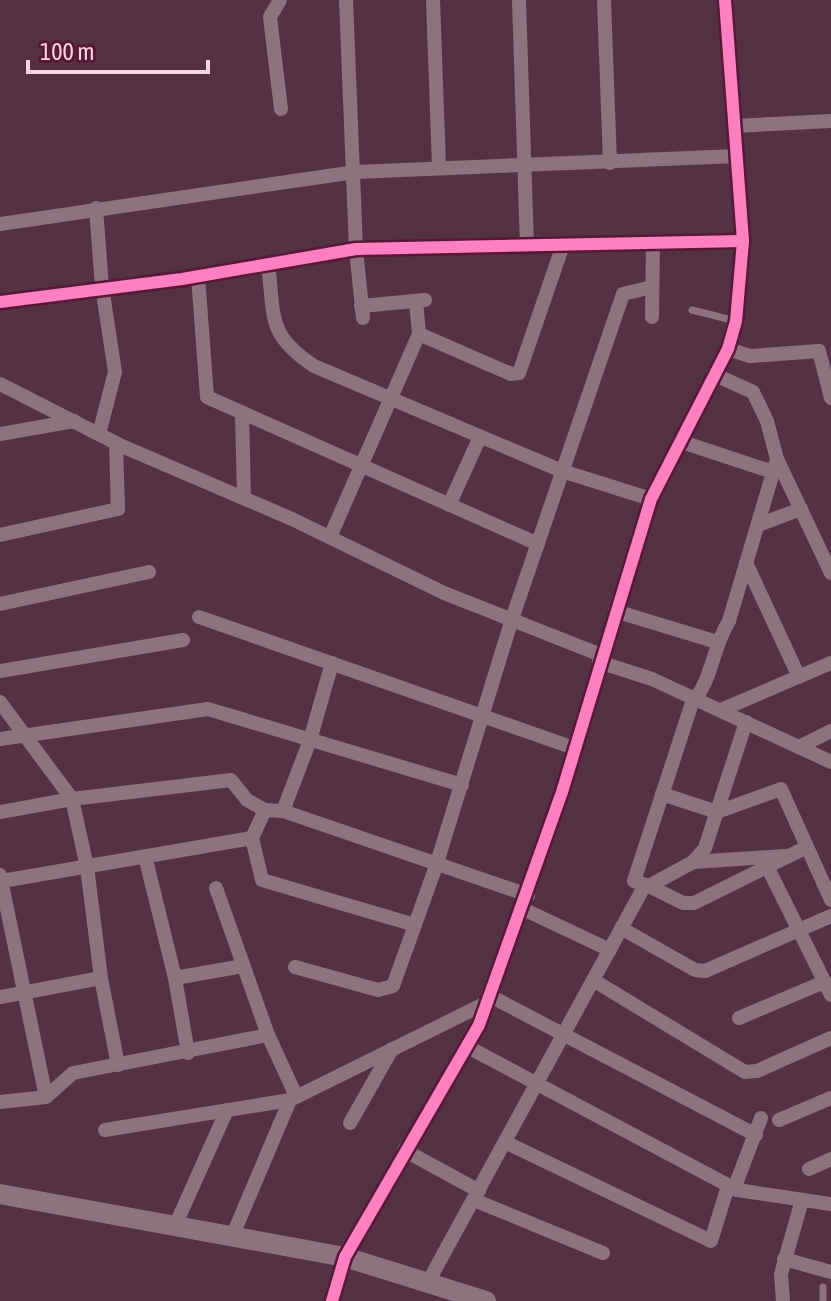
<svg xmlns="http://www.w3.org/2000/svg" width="831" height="1301" font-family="'Asap Condensed',sans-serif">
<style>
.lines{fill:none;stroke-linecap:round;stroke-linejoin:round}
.lane{stroke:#8e737e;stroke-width:7}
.street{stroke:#8e737e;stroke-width:14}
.secondary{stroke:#8e737e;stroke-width:20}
.cycleway-casing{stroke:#571937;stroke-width:17}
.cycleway{stroke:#ff80c0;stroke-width:12}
</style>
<rect width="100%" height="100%" fill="#553243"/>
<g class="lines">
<g class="lane">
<polyline points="692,310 736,321"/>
<polyline points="823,1287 823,1301"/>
</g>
<g class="street">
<polyline points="280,0 270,17 281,109"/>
<polyline points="346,0 356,249 363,318"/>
<polyline points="433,0 439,167"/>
<polyline points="519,0 527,246"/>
<polyline points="604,0 610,163"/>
<polyline points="735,126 831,121"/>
<polyline points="96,208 102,287 115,372 99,434"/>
<polyline points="0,224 355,172 737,156"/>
<path d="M268 264C275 317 266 334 314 366L562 471 651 499"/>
<polyline points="198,276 207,397 538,544"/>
<polyline points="0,302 182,279 356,249 743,241"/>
<polyline points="361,306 425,300"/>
<polyline points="652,317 653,243"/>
<polyline points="419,334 511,374 519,373 563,245"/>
<polyline points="728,349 750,356 819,351 831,398"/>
<path d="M713 374 753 392 767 421 777 459 729 621C712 648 713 679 692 703L634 881 649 886 693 862 705 848 746 722"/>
<polyline points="0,384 124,447 292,519 444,593 601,655"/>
<polyline points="242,413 244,498"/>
<polyline points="0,434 74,421"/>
<polyline points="679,441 773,472"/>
<polyline points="777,459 831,573"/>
<polyline points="449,505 480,437"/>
<polyline points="758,525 801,509"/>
<polyline points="0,535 118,509 116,444"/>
<polyline points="330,537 419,334 416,301"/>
<polyline points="746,563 799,677"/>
<polyline points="0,604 149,572"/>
<polyline points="615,611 717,642"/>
<polyline points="199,617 574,748"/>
<polyline points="599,662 652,679 831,762"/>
<polyline points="0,671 183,640"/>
<polyline points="0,702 72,799 87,867 101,978 118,1065"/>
<polyline points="721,710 831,663"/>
<polyline points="0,739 208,709 462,785"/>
<polyline points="799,747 831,731"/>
<polyline points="662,794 717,812 781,789 831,900"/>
<polyline points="265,810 283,811 528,895"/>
<polyline points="283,811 310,740 332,663"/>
<polyline points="0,812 72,799 231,780 247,800 265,810 252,838 262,880 415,925"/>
<polyline points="145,856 175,978 188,1053"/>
<polyline points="693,862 784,856"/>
<polyline points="767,866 831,995"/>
<polyline points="0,875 46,1097"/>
<polyline points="2,881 252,838"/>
<polyline points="649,886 683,903 694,903 807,847"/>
<polyline points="216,888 268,1035"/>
<polyline points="523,909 610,950"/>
<polyline points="621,928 695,970 705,971 831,916"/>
<polyline points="295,967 378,990 393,986 436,866 512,619 623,294 652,287"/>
<polyline points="175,978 243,966"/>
<polyline points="593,980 745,1072 757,1071 831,1038"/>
<polyline points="490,996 756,1135"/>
<polyline points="0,997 101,978"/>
<polyline points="739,1018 824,982"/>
<polyline points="466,1046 737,1190 831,1204"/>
<polyline points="0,1102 46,1097 73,1073 268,1035 296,1096"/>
<polyline points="779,1120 831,1098"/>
<polyline points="350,1123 392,1049"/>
<polyline points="105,1130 290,1100 488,1002"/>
<polyline points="507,1143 711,1241 728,1186"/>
<polyline points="404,1150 479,1191"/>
<polyline points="809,1169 831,1159"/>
<polyline points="734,1189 761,1118"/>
<polyline points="474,1200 603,1253"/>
<polyline points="175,1226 227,1110"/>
<polyline points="232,1237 290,1100"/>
<polyline points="784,1259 831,1272"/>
<polyline points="427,1284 645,885"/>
<polyline points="332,1301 345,1257 479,1025 562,792 651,499 728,349 736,321 743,241 725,0"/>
<polyline points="783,1301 781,1274 802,1200"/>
</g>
<polyline class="secondary" points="0,1194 345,1257 486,1301"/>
<g class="cycleway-casing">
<g id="cycleway">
<polyline points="0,302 182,279 356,249 743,241"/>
<polyline points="332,1301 345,1257 479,1025 562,792 651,499 728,349 736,321 743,241 725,0"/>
</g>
</g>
<use href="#cycleway" class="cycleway"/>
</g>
<path d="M28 60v12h180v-12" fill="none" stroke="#fbd3e2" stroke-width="4"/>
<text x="40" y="60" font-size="24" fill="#fbd3e2" stroke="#571937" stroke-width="6" paint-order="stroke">100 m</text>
</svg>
